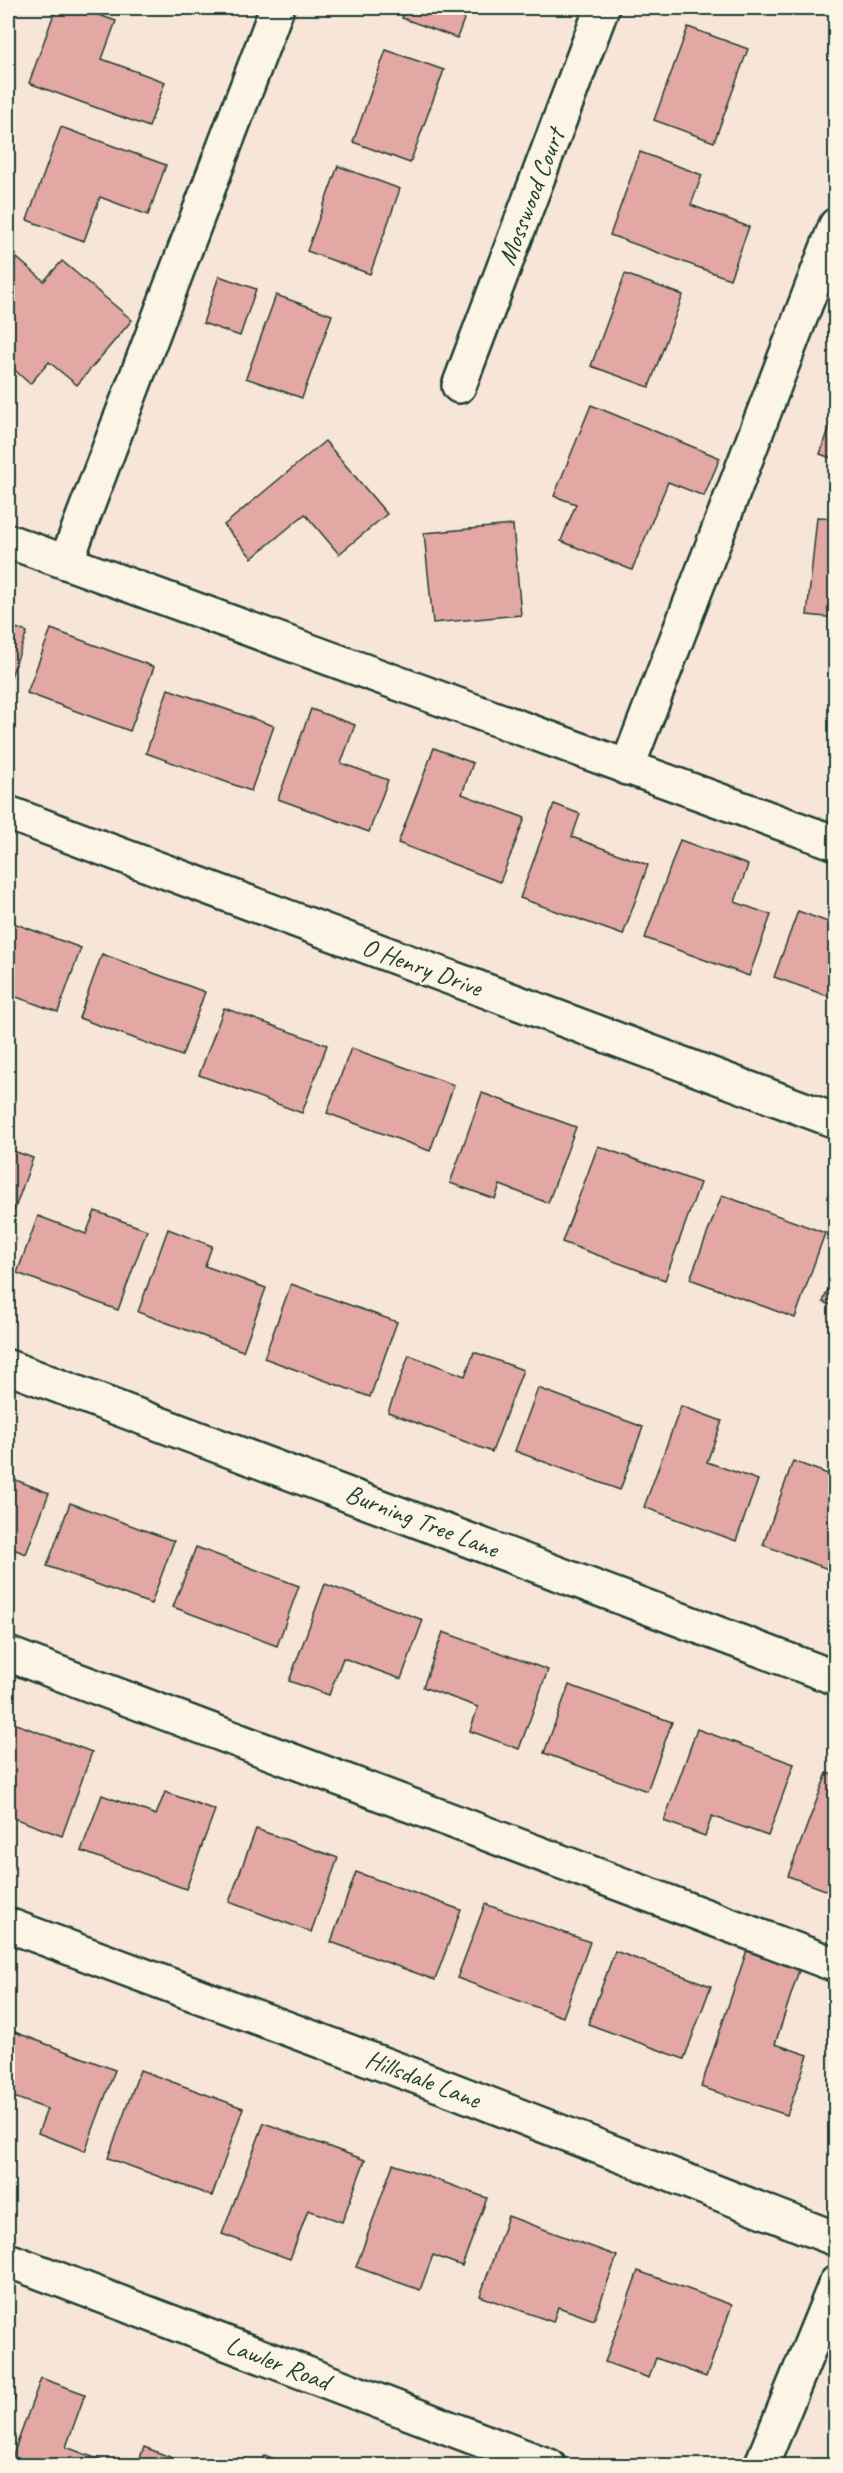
<svg xmlns="http://www.w3.org/2000/svg" width="843" height="2473" font-family="Caveat,sans-serif">
<style>
.building{fill:#e3a8a4;stroke:#1f3d34;stroke-width:1.5}
.lines{fill:none;stroke-linecap:round;stroke-linejoin:round}
.minor-casing{stroke:#1f3d34;stroke-width:38}
.minor{stroke:#fcf5e5;stroke-width:33}
.labels{text-anchor:middle;dominant-baseline:central;stroke-width:5;stroke-linejoin:round;paint-order:stroke}
.street-label{font-size:26px;fill:#1f3d34;stroke:#fcf5e5}
</style>
<rect width="100%" height="100%" fill="#f7e6d8"/>
<filter id="ink" filterUnits="userSpaceOnUse"><feTurbulence type="fractalNoise" baseFrequency=".0167" numOctaves="2"/><feDisplacementMap in="SourceGraphic" scale="12" xChannelSelector="R" yChannelSelector="G"/><feConvolveMatrix kernelMatrix="1 2 1 2 8 2 1 2 1" color-interpolation-filters="sRGB"/></filter>
<g filter="url(#ink)">
<g class="building">
<polygon points="56,8 79,8 116,21 102,59 165,82 149,127 29,83"/>
<polygon points="405,8 468,8 457,38 402,18"/>
<polygon points="688,27 748,49 714,142 654,120"/>
<polygon points="386,50 444,70 410,163 353,142"/>
<polygon points="61,127 166,165 148,215 100,197 84,241 27,220"/>
<polygon points="640,152 702,175 691,205 749,227 730,279 610,235"/>
<polygon points="338,166 400,189 370,274 307,251"/>
<polygon points="17,258 44,281 62,261 132,320 77,385 49,362 30,384 8,364 8,270"/>
<polygon points="625,274 683,295 649,387 591,366"/>
<polygon points="219,276 256,289 240,336 203,323"/>
<polygon points="276,295 332,315 302,398 246,378"/>
<polygon points="591,405 720,458 704,496 668,482 632,570 561,541 576,504 554,496"/>
<polygon points="836,410 836,460 820,454"/>
<polygon points="325,441 387,514 339,554 305,514 252,558 224,525"/>
<polygon points="817,517 836,518 836,618 807,615"/>
<polygon points="513,525 521,615 433,623 424,533"/>
<polygon points="8,625 27,632 8,685"/>
<polygon points="51,629 154,667 130,731 27,693"/>
<polygon points="168,689 274,726 251,791 146,753"/>
<polygon points="311,709 355,725 341,763 388,780 369,832 278,799"/>
<polygon points="434,748 473,763 462,794 525,818 500,882 398,843"/>
<polygon points="554,804 580,814 572,837 648,865 623,935 520,898"/>
<polygon points="680,840 748,865 735,902 771,915 749,976 645,938"/>
<polygon points="798,911 836,925 836,999 774,977"/>
<polygon points="8,921 81,948 58,1012 8,994"/>
<polygon points="102,954 205,992 182,1056 79,1018"/>
<polygon points="224,1008 327,1045 302,1113 199,1075"/>
<polygon points="351,1048 454,1085 430,1151 327,1113"/>
<polygon points="482,1093 576,1127 548,1203 500,1185 495,1199 450,1183"/>
<polygon points="598,1146 700,1183 665,1280 562,1242"/>
<polygon points="8,1149 33,1158 8,1228"/>
<polygon points="722,1195 825,1233 795,1318 690,1279"/>
<polygon points="95,1211 147,1230 118,1310 17,1273 38,1216 86,1234"/>
<polygon points="168,1229 212,1246 205,1266 266,1288 243,1351 138,1312"/>
<polygon points="836,1268 836,1307 823,1302"/>
<polygon points="291,1284 397,1322 370,1397 264,1358"/>
<polygon points="474,1352 523,1370 492,1452 388,1412 409,1355 465,1376"/>
<polygon points="538,1388 643,1427 620,1490 515,1451"/>
<polygon points="681,1406 722,1421 707,1462 758,1480 736,1541 644,1507"/>
<polygon points="793,1461 836,1477 829,1499 836,1502 836,1572 763,1545"/>
<polygon points="8,1477 49,1493 26,1554 8,1547"/>
<polygon points="70,1503 174,1541 151,1604 47,1566"/>
<polygon points="196,1547 299,1586 277,1646 173,1607"/>
<polygon points="325,1584 423,1620 401,1679 343,1658 329,1695 289,1681"/>
<polygon points="443,1632 548,1670 519,1749 470,1731 478,1707 423,1687"/>
<polygon points="569,1685 672,1722 647,1791 544,1753"/>
<polygon points="8,1721 92,1752 62,1836 8,1816"/>
<polygon points="697,1729 794,1764 768,1836 712,1816 705,1836 664,1821"/>
<polygon points="827,1773 836,1776 836,1894 788,1876"/>
<polygon points="165,1792 215,1810 186,1889 81,1851 102,1795 156,1815"/>
<polygon points="256,1829 338,1858 311,1932 229,1902"/>
<polygon points="356,1872 461,1910 435,1980 331,1942"/>
<polygon points="485,1904 590,1942 563,2017 457,1978"/>
<polygon points="749,1944 802,1961 775,2044 808,2055 787,2115 701,2087"/>
<polygon points="615,1951 711,1986 684,2059 588,2024"/>
<polygon points="12,2031 115,2070 85,2151 38,2133 47,2109 8,2095 8,2041"/>
<polygon points="140,2070 243,2108 212,2196 108,2158"/>
<polygon points="264,2123 365,2160 342,2222 308,2210 290,2259 222,2234"/>
<polygon points="393,2164 487,2198 462,2266 433,2255 420,2290 356,2267"/>
<polygon points="508,2216 617,2256 594,2320 558,2307 553,2322 480,2296"/>
<polygon points="638,2271 732,2305 706,2377 656,2358 649,2378 605,2362"/>
<polygon points="41,2378 85,2394 66,2447 116,2466 9,2466"/>
<polygon points="8,2395 15,2398 8,2420"/>
<polygon points="144,2447 193,2466 137,2466"/>
<polygon points="264,2455 294,2466 260,2466"/>
</g>
<g class="lines">
<g class="minor-casing">
<g id="minor">
<polyline points="459,386 602,8"/>
<polyline points="8,541 836,843"/>
<polyline points="66,562 277,8"/>
<polyline points="627,768 836,225"/>
<polyline points="8,813 836,1121"/>
<polyline points="8,1367 836,1678"/>
<polyline points="8,1654 836,1965"/>
<polyline points="8,1925 450,2089 836,2239"/>
<polyline points="8,2260 549,2466"/>
<polyline points="761,2466 836,2283"/>
</g>
</g>
<use href="#minor" class="minor"/>
</g>
</g>
<g class="labels">
<g class="street-label">
<text transform="translate(531 197) rotate(-69)">Mosswood Court</text>
<text transform="translate(422 967) rotate(20)">O Henry Drive</text>
<text transform="translate(422 1521) rotate(21)">Burning Tree Lane</text>
<text transform="translate(423 2079) rotate(21)">Hillsdale Lane</text>
<text transform="translate(278 2363) rotate(21)">Lawler Road</text>
</g>
</g>
<rect width="843" height="2473" fill="none" stroke="#fcf5e5" stroke-width="30"/>
<rect x="15" y="15" width="813" height="2443" fill="none" stroke="#1f3d34" stroke-width="2" filter="url(#ink)"/>
</svg>
